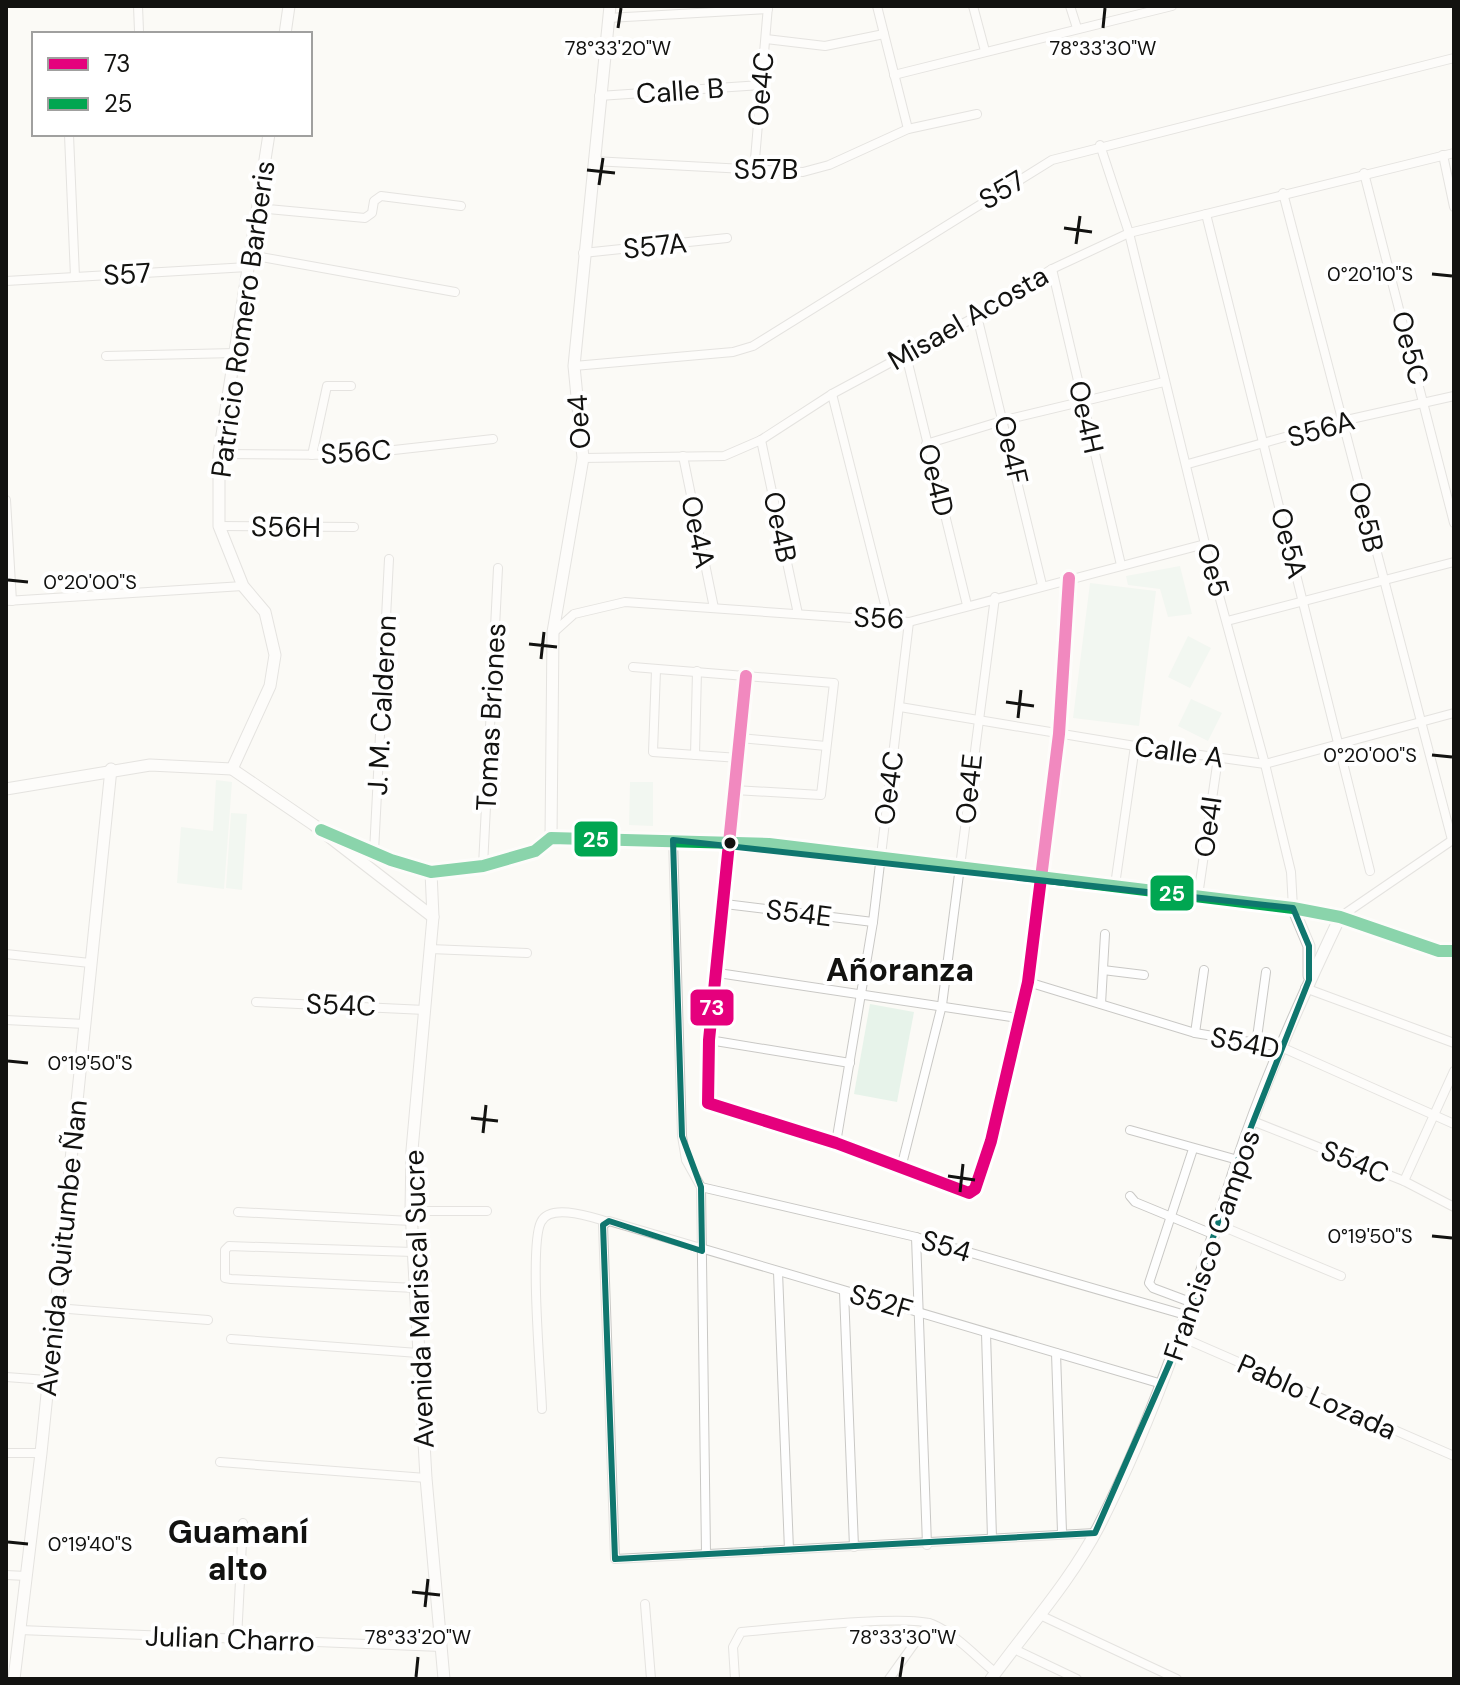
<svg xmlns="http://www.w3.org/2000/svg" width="1460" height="1685" font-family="'DM Sans',sans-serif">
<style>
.green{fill:#e7f3ea}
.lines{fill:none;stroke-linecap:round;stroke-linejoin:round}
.street-casing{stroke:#c9c8c5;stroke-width:10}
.secondary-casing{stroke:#c9c8c5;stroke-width:13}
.street{stroke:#fefefe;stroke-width:8}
.secondary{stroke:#fefefe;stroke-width:11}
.bus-1-casing{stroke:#fff;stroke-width:18}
.bus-2-casing{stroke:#fff;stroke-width:18}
.bus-1{stroke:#e5007d;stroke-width:12}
.bus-2{stroke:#00a651;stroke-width:12}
.marked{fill:none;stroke:#0f766e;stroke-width:6;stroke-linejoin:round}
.ticks{fill:none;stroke:#121210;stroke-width:3}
.bus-dot{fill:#121210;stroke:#fff;stroke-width:3}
.labels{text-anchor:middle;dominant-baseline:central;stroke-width:8;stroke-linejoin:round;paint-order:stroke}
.street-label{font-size:28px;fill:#121210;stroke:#fff}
.quarter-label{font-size:32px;font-weight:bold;fill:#121210;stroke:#fff}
.ticks-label{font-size:20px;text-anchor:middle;fill:#121210;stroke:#fff;stroke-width:8;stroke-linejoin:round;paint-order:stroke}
.line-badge{stroke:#fff;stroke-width:3}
.badge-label{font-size:22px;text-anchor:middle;font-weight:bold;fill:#fff}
</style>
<rect width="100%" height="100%" fill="#fbfaf6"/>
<g class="green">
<polygon points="1180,566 1192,614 1168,617 1160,589 1128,585 1126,576"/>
<polygon points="1090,583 1156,591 1139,726 1073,718"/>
<polygon points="1188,636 1211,648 1190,688 1168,677"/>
<polygon points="1191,699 1222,713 1208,741 1178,726"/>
<polygon points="216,780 232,782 224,889 177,883 181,827 213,831"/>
<polygon points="630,782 653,782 653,826 629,825"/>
<polygon points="231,813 247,814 242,890 226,888"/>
<polygon points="870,1004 914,1012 897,1102 854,1094"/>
</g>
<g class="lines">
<g class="street-casing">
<g id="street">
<polyline points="138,6 139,31"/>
<polyline points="877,6 908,129"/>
<polyline points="973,6 985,51"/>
<polyline points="1070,6 1077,28"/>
<polyline points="608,18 768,9"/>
<polyline points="766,39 825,46 884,34"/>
<polyline points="894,75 1172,6"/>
<polyline points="599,96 761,85"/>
<polyline points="69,135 75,277"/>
<polyline points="1100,145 1129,233 1205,544 1265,764 1291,872 1293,908"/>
<polyline points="1443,155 1454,207"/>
<polyline points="593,161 803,172 829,165 908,129 977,114"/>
<polyline points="754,171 768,6"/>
<polyline points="1364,173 1454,523"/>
<polyline points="1283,193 1452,840"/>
<polyline points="257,208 365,218 372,213 374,201 381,196 461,206"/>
<polyline points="1206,214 1370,871"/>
<polyline points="583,253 727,238"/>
<polyline points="250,255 455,292"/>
<polyline points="1052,269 1121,565"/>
<polyline points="6,281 248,267"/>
<polyline points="977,316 1042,585"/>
<polyline points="906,355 967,605"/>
<polyline points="106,356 235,353"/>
<polyline points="574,366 733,352 753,346 1052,160 1454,58"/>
<polyline points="832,394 889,620"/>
<polyline points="761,440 798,614"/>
<polyline points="926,444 1005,420 1164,382"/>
<polyline points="219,454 349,455 493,439"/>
<polyline points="312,455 327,386 351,386"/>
<polyline points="683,456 714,608"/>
<polyline points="583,458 724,456 761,440 832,394 977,316 1052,269 1129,233 1454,153"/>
<polyline points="1188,464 1342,421 1454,396"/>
<polyline points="6,500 12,601"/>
<polyline points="219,526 354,527"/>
<polyline points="6,601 243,586"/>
<polyline points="1227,621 1454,562"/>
<polyline points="554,632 574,614 625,602 909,622 1205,544"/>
<polyline points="633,667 834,683 821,795 734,790"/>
<polyline points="656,670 653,752 739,758"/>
<polyline points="746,676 709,1040 708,1103 836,1143 969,1193 975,1189 991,1141 1028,982 1059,734 1069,578"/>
<polyline points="900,707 1135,746 1265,764 1454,713"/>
<polyline points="740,738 826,746"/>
<polyline points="695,755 697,671"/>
<polyline points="673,840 682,1136 686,1160 701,1187 706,1553"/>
<polyline points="374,852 389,559"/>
<polyline points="483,866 498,568"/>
<polyline points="1115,885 1135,746"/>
<polyline points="1198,896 1218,758"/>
<polyline points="725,904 873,922"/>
<polyline points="1340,917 1454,839"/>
<path d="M1340 917C1376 931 1415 950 1454 951"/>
<polyline points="430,949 527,953"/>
<polyline points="6,954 90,963"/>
<polyline points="1103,970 1144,975"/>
<polyline points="718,973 1018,1018"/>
<polyline points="1028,982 1195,1033 1281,1047 1454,1124"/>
<polyline points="1305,988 1454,1043"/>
<polyline points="256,1002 425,1010"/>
<polyline points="1101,1004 1105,934"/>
<polyline points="6,1020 85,1024"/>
<polyline points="1195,1033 1204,970"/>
<polyline points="709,1040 850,1063"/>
<polyline points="1256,1045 1266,972"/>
<polyline points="1255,1122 1404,1181 1454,1207"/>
<polyline points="1130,1130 1238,1160"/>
<polyline points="836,1143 873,922 909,622"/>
<polyline points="901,1168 942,1005 995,597"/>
<polyline points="1404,1181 1454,1071"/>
<polyline points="701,1187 916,1237 1189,1316"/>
<polyline points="1130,1196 1135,1202 1215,1235"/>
<polyline points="411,1211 487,1211"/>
<polyline points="238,1212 411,1221"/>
<polyline points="1219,1225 1341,1276"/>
<polyline points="916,1237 927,1545"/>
<polyline points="413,1252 229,1246 225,1250 225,1278 231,1279 415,1288"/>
<polyline points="778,1272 789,1550"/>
<polyline points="844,1292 854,1547"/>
<polyline points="1193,1303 1153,1288 1149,1283 1193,1149"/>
<polyline points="56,1308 208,1320"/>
<polyline points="986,1333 992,1538"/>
<polyline points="1181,1337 1454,1456"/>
<polyline points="231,1339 418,1353"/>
<polyline points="1056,1353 1062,1532"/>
<polyline points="6,1377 47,1380"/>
<path d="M542 1409C541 1376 529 1245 541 1222 550 1203 591 1217 605 1221"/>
<polyline points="6,1453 41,1453"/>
<polyline points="220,1462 426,1478"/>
<polyline points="1095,1533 615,1559 603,1225 609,1221 1162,1384"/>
<polyline points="6,1575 26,1576"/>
<polyline points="645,1604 651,1679"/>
<polyline points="1042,1616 1177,1679"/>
<polyline points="20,1630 441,1647"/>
<polyline points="237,1639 243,1523"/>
<polyline points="1014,1649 1077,1679"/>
<path d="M735 1679 733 1647 741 1632C776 1629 907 1614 932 1624 956 1634 976 1657 996 1673"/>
<polyline points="889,1679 929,1623"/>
</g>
</g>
<g class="secondary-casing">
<g id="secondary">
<polyline points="285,34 289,6"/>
<polyline points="232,769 270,686 275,655 265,612 243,586 219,526 219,454 269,134"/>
<polyline points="6,789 150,765 232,769 314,825 433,917"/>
<path d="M321 830 391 860 431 872 483 866 535 851 551 838 769 844 1293 908 1340 917C1302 997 1265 1079 1237 1163 1197 1287 1158 1410 1099 1526 1070 1582 1028 1628 991 1679"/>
<polyline points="551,838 553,632 583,458 574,366 610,6"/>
<polyline points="431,872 433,917 412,1150 411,1211 426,1478 444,1679"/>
<polyline points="1293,908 1309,946 1309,976"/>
<polyline points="14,1679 41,1453 111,769"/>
</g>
</g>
<use href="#street" class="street"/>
<use href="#secondary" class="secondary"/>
<g class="bus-1-casing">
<polyline id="bus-1" points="746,676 709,1040 708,1103 836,1143 969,1193 975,1189 991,1141 1028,982 1059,734 1069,578"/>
</g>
<g class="bus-2-casing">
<polyline id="bus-2" points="321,830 391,860 431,872 483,866 535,851 551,838 769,844 1293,908 1340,917 1439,951 1454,951"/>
</g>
<use href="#bus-1" class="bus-1"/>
<use href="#bus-2" class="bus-2"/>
</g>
<path d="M0 0H1460V1685H0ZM673 840 1293 908 1309 946V980L1238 1160 1181 1337 1095 1533 615 1559 603 1225 609 1221 702 1251 701 1187 682 1136Z" fill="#fbfaf6" fill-opacity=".55" fill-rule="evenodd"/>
<path class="marked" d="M673 840 1293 908 1309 946V980L1238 1160 1181 1337 1095 1533 615 1559 603 1225 609 1221 702 1251 701 1187 682 1136Z"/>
<path class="ticks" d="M618 28 621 8M1103 28 1105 8M587 170 615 173M599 185 603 158M1064 228 1092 232M1076 244 1080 216M1432 274 1452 276M8 580 28 582M529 644 557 647M541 659 544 632M1006 702 1034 706M1018 718 1021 690M1432 755 1452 757M8 1061 28 1063M471 1118 498 1121M483 1133 486 1105M948 1176 975 1180M960 1192 963 1164M1432 1236 1452 1238M8 1542 28 1544M412 1592 440 1595M425 1607 428 1579M416 1677 418 1657M900 1677 903 1657"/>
<circle class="bus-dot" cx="730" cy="843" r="7"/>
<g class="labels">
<g class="street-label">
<text transform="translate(761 89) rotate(-85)">Oe4C</text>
<text transform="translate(680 91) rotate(-4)">Calle B</text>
<text x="766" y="169">S57B</text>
<text transform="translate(1002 190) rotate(-31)">S57</text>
<text transform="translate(655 246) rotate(-6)">S57A</text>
<text transform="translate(127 274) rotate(-3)">S57</text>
<text transform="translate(968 318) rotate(-30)">Misael Acosta</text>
<text transform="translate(243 319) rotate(-82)">Patricio Romero Barberis</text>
<text transform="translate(1410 348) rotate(75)">Oe5C</text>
<text transform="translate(1086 417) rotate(77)">Oe4H</text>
<text transform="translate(579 422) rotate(-94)">Oe4</text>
<text transform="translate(1321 429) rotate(-16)">S56A</text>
<text transform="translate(1011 450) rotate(77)">Oe4F</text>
<text transform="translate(356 452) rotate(-4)">S56C</text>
<text transform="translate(936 480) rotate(76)">Oe4D</text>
<text transform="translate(1366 517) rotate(76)">Oe5B</text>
<text transform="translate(286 527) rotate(1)">S56H</text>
<text transform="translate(780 527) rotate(78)">Oe4B</text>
<text transform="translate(698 532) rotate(78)">Oe4A</text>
<text transform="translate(1289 543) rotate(75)">Oe5A</text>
<text transform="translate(1213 570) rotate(75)">Oe5</text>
<text transform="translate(879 618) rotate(2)">S56</text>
<text transform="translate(382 705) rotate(-87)">J. M. Calderon</text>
<text transform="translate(491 717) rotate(-87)">Tomas Briones</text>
<text transform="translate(1179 752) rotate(8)">Calle A</text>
<text transform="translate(889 788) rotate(-82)">Oe4C</text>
<text transform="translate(969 789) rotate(-84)">Oe4E</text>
<text transform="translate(1208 827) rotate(-82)">Oe4I</text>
<text transform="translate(799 913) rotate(7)">S54E</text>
<text transform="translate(341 1005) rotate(2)">S54C</text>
<text transform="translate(1245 1043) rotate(11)">S54D</text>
<text transform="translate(1355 1162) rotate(22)">S54C</text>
<text transform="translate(1212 1245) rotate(-71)">Francisco Campos</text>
<text transform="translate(946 1246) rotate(16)">S54</text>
<text transform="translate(62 1248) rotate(-84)">Avenida Quitumbe Ñan</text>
<text transform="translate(419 1299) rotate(-92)">Avenida Mariscal Sucre</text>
<text transform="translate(881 1302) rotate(16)">S52F</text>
<text transform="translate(1317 1397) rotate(24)">Pablo Lozada</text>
<text transform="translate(230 1639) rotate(2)">Julian Charro</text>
</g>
<g class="quarter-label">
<text x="900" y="970">Añoranza</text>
<text x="238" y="1532">Guamaní<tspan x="238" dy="37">alto</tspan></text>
</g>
</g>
<g class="ticks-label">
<text x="618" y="55">78°33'20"W</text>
<text x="1103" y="55">78°33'30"W</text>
<text x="1370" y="281">0°20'10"S</text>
<text x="90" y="589">0°20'00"S</text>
<text x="1370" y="762">0°20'00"S</text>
<text x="90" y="1070">0°19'50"S</text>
<text x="1370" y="1243">0°19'50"S</text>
<text x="90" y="1551">0°19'40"S</text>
<text x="418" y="1644">78°33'20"W</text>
<text x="903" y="1644">78°33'30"W</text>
</g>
<g class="line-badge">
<rect x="573" y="820" width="46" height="38" rx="8" fill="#00a651"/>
<rect x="1149" y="874" width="46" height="38" rx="8" fill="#00a651"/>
<rect x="689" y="988" width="46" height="39" rx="8" fill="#e5007d"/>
</g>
<g class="badge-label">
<text x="596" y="847">25</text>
<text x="1172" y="901">25</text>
<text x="712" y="1015">73</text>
</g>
<rect width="1460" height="1685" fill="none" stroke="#121210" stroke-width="16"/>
<rect x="32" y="32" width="280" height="104" fill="#ffffff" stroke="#a0a09f" stroke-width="2"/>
<rect x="48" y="58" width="40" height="12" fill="#e5007d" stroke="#a0a09f" stroke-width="2"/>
<text x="104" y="72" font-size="24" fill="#121210">73</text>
<rect x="48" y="98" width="40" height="12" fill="#00a651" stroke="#a0a09f" stroke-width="2"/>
<text x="104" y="112" font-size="24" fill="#121210">25</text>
</svg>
